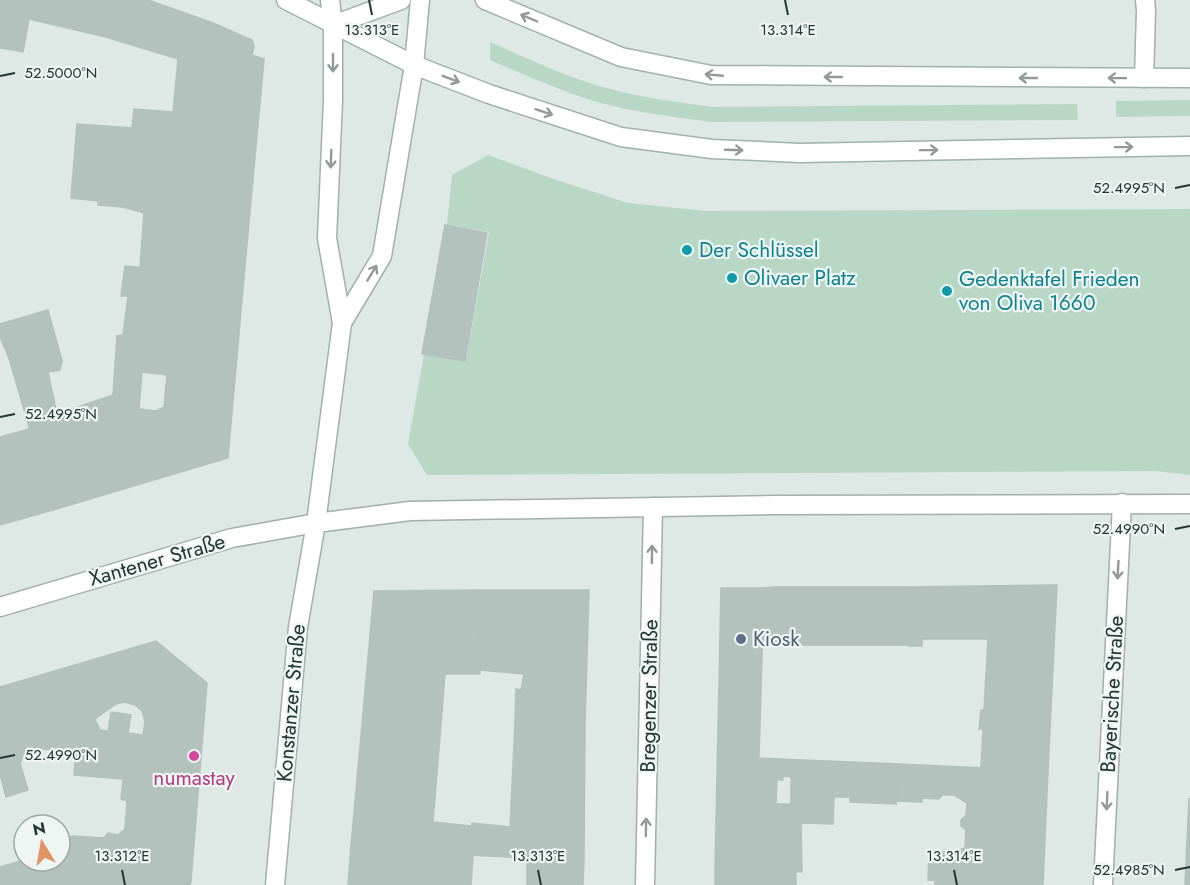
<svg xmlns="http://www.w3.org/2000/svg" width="1190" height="885" font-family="Jost,sans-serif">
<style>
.green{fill:#b9d7c5}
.building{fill:#b4c2be;stroke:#b2c1bc;stroke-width:1.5;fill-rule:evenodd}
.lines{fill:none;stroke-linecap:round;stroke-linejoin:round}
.street-casing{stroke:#a2afac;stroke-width:21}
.secondary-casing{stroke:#9fb2ae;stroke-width:21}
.street{stroke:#fff;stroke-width:18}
.secondary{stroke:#fff;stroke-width:18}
.oneway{stroke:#909a99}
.ticks{fill:none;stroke:#223633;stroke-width:2}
.culture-dot{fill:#0f9aa8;stroke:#eef5f3;stroke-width:2}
.service-dot{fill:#5c6f8a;stroke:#eef5f3;stroke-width:2}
.hotel-dot{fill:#d1479c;stroke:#eef5f3;stroke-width:2}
.labels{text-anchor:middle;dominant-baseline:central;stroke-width:4.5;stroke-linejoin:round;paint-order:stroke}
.culture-label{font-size:21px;fill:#0d838f;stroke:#eef5f3;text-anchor:start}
.street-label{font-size:21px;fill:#223633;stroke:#eef5f3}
.service-label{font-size:21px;fill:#4e5e75;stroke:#eef5f3;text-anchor:start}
.hotel-label{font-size:21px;fill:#b23c85;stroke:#eef5f3}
.ticks-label{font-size:15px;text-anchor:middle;fill:#223633;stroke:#eef5f3;stroke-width:4.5;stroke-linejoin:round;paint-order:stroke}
</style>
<rect width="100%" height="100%" fill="#dee8e5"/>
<g class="green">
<path d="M490 42C527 58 564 76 603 87 638 97 676 102 712 107L1077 104 1078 120 711 122C673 117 634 112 597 102 561 91 525 75 490 60Z"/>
<polygon points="1190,100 1190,116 1116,117 1116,101"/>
<polygon points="488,155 551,178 628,203 706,211 1190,209 1190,475 1156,471 427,475 408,444 424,355 466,360 489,232 447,225 452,175"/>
</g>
<g class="building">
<polygon points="0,0 148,0 213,23 252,40 254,47 252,55 264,59 221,55 212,62 178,59 106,37 29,19 23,52 0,48"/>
<polygon points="221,55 264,59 244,277 140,267 144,213 123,207 98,205 98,201 71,198 77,124 132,128 134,109 173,112 178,59 212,62"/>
<polygon points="445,225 487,233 465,361 422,354"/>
<path d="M125 266 244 277 228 458 53 510 9 358 0 337V324L48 310 62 361 60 370 48 372 57 414 113 395 117 336 123 335 128 296H121ZM142 372 167 375 164 407 156 411 139 409Z"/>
<polygon points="29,429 53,510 0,525 0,437"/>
<polygon points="1057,585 1048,771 981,767 983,729 979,729 981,710 984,710 988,639 909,639 908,587"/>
<polygon points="773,587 908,587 909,645 763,645 764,588"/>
<path d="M721 588H764L759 758 898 764 896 804 850 802V797H834L833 824 801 823 802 872 715 869ZM783 776 791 777V804H776L777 780H783Z"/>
<polygon points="478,590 480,674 445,674 433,822 471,826 469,855 351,846 374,591"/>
<polygon points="478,590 589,590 585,726 515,723 516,689 521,690 524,674 480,670"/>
<polygon points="922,638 922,646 909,646 909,639"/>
<path d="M156 641 207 683 191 881 100 872 54 885H33L25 861H60V840L73 836 104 838 108 833 118 835 125 829 127 801 121 799 123 779 74 775 76 752 34 748 30 755 23 757 20 763 28 790 6 797 0 774V687ZM125 702 135 705 142 711 145 721 143 735 128 733 131 715 111 712 108 731 100 730 95 719 116 704Z"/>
<polygon points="515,723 585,726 584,858 527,858 469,855 472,823 510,827"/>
<polygon points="898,764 1048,771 1043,885 928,880 929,851 952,852 965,848 966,830 961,826 961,820 966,815 967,803 954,795 942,795 939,799 922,798 922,802 897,801"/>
<polygon points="1189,798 1190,885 1185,885"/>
<polygon points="351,846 473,856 471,885 348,885"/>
<polygon points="527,858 584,858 583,885 527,885"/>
<polygon points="24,860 33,885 0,885 0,867"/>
<polygon points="715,869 796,871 796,885 715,885"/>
<polygon points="100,872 191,881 190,885 54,885"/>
<polygon points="935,880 1043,885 935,885"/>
</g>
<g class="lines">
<g class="street-casing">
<g id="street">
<polyline points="1144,78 1146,11 1145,0"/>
<polyline points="0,607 232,538 316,523 410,511 774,505 1190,504"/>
<polyline points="645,885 653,507"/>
<polyline points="1103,885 1122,503"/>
</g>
</g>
<g class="secondary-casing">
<g id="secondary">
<polyline points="286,0 414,65 489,94 621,137 712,149 800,153 1190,146"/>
<polyline points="485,0 621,57 711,75 1190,78"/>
<polyline points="333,25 401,0"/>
<polyline points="342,323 382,256 414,65 420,0"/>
<polyline points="275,885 298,627 316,523 342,323 327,238 333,100 333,25 330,0"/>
</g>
</g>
<use href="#street" class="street"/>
<use href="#secondary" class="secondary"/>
</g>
<defs><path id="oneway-shaft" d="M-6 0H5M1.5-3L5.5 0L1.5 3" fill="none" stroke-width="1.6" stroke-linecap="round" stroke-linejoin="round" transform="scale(1.5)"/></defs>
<g class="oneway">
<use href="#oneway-shaft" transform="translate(529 18) rotate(-157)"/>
<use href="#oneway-shaft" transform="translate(333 63) rotate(90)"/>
<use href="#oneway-shaft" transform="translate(714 75) rotate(-175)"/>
<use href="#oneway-shaft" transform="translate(833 77) rotate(-180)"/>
<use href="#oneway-shaft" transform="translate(1028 78) rotate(-180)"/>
<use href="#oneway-shaft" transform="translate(1117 78) rotate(-179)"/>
<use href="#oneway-shaft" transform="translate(451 79) rotate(21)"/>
<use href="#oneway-shaft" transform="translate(544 112) rotate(18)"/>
<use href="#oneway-shaft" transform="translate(1124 147) rotate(-1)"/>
<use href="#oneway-shaft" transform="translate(734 150) rotate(2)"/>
<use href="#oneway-shaft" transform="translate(929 150) rotate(-1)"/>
<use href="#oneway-shaft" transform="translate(331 159) rotate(92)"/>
<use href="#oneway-shaft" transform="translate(372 273) rotate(-59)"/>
<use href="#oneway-shaft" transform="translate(652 554) rotate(-89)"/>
<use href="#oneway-shaft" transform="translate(1118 570) rotate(93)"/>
<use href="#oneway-shaft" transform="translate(1107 801) rotate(93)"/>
<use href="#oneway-shaft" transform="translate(646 827) rotate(-89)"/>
</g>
<path class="ticks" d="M369 0 372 15M785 0 788 15M0 76 15 73M1175 188 1190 185M0 417 15 414M1175 529 1190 526M0 758 15 755M122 870 125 885M538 870 541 885M954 870 957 885M1175 870 1190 867"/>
<g class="culture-dot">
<circle cx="687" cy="250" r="6"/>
<circle cx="732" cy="278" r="6"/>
<circle cx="947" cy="291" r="6"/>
</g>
<circle class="service-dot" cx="741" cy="639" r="6"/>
<circle class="hotel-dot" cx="194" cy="756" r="6"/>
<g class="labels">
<g class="culture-label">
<text x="699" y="250">Der Schlüssel</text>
<text x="744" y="278">Olivaer Platz</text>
<text x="959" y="279">Gedenktafel Frieden<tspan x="959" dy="24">von Oliva 1660</tspan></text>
</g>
<g class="street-label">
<text transform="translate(157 560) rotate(-16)">Xantener Straße</text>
<text transform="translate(1112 694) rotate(-87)">Bayerische Straße</text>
<text transform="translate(649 696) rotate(-89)">Bregenzer Straße</text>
<text transform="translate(291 703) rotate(-85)">Konstanzer Straße</text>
</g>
<g class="service-label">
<text x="753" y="639">Kiosk</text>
</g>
<g class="hotel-label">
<text x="194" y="778">numastay</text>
</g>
</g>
<g class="ticks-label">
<text x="788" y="35">13.314°E</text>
<text x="372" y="35">13.313°E</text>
<text x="61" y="78">52.5000°N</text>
<text x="1129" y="193">52.4995°N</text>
<text x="61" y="419">52.4995°N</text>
<text x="1129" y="534">52.4990°N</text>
<text x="61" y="760">52.4990°N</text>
<text x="122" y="861">13.312°E</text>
<text x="538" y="861">13.313°E</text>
<text x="954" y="861">13.314°E</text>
<text x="1129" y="875">52.4985°N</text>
</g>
<g transform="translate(42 843) rotate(349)"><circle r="28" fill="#eef5f3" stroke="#9ca9a6" stroke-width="1.5"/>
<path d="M0-4.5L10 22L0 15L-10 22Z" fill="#e19363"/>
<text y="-9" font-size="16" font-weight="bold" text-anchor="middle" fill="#223633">N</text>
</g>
</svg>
